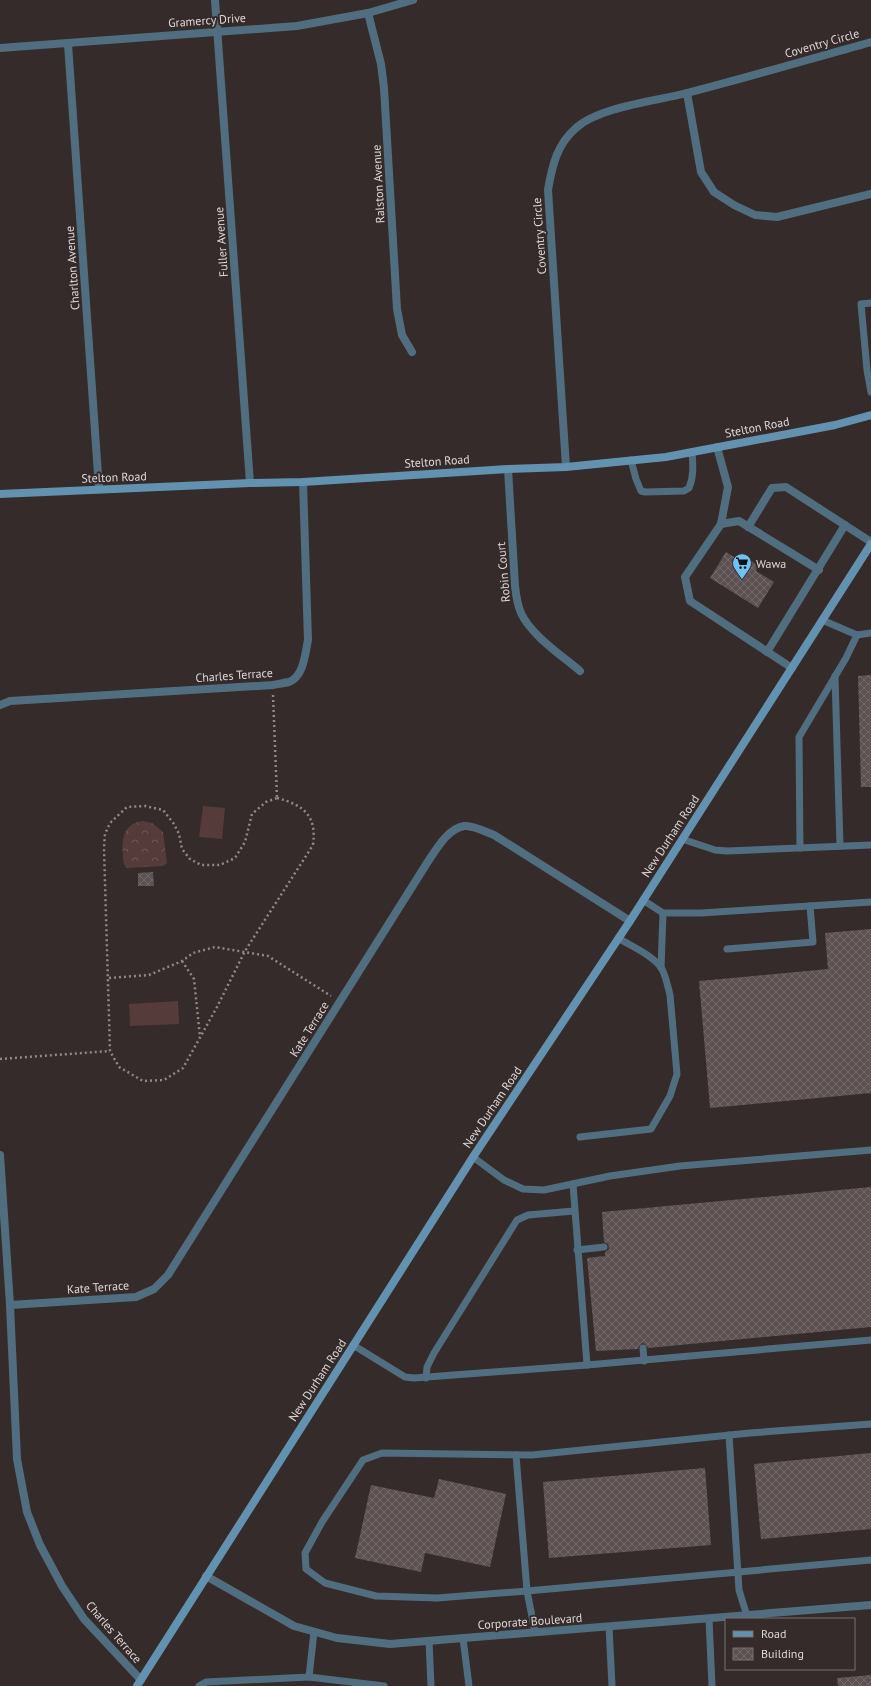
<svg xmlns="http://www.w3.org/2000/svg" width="871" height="1686" font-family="'PT Sans',sans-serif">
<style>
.park{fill:url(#park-crowns)}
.garden{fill:#553c3b}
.building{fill:url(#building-cross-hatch)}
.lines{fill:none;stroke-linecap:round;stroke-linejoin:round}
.path{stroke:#918989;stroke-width:2.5;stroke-dasharray:2 3;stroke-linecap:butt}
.service{stroke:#516e81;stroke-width:7}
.minor{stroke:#516e81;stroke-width:8}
.secondary{stroke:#6292af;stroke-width:8}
.labels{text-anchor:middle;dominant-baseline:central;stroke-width:4;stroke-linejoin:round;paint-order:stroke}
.street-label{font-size:12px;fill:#dfd8d8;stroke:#352b2a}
.poi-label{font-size:12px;fill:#dfd8d8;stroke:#352b2a;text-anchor:start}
</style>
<defs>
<pattern id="park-crowns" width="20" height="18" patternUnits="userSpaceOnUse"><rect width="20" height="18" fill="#553c3b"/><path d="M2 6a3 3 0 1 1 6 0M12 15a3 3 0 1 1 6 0" fill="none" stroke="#6d5757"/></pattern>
<pattern id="building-cross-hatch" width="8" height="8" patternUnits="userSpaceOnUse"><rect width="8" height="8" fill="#5d5151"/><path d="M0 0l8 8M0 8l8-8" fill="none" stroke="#746969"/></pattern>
</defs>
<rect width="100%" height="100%" fill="#352b2a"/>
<path class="park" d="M143 821 152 823 163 832 167 863 163 866 127 868C123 865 123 859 123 854 121 838 125 823 143 821Z"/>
<g class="garden">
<polygon points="203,806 225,808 222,839 199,837"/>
<polygon points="178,1001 179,1024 130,1026 129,1004"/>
</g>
<g class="building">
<polygon points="726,552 742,562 745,557 759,566 756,571 774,582 758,608 710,578"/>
<polygon points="871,675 871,787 861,787 858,676"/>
<polygon points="153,872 154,886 138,886 138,873"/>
<polygon points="871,929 871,1093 710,1108 699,981 828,969 825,933"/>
<polygon points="871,1187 871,1327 648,1348 645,1344 642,1343 639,1346 638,1349 596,1351 587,1258 605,1256 605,1252 609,1249 608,1244 604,1242 602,1212"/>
<polygon points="871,1453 871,1529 761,1539 754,1464"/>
<polygon points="705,1468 711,1545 549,1558 543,1482"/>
<polygon points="439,1479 506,1494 490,1567 425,1553 421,1572 355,1558 371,1485 434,1498"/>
<polygon points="871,1675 871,1686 838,1686 837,1678"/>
</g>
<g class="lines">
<g class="path">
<polyline points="273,695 277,798"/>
<path d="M277 798C304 805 317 816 313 845L245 951 217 1007 183 1068 164 1080 143 1081 119 1067 110 1051 104 848 105 834 110 823 127 807 145 806 163 810 174 824 179 834 182 849 190 859 201 865H220L235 858 245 842 252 814 266 802Z"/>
<polyline points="182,961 194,979 200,1037"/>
<polyline points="109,978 149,975 182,961 193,953 215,947 268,956 331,996"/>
<polyline points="0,1059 110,1051"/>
</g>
<g class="service">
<polyline points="871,303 861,304 867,370 871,392"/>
<path d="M631 460 636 479 641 491 645 492 684 491 689 488C694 476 693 465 692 452"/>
<polyline points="857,635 871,633"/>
<polyline points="835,676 840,846"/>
<polyline points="682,839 715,850 727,851 871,845"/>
<polyline points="800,848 799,737 846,658 857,635 822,620"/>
<polyline points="643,900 663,913 701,913 871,902"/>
<polyline points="727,949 813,942 810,906"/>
<polyline points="661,968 663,913"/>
<path d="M580 1137 651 1129 670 1096 677 1074 670 995C668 987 666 977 662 969 654 956 631 946 618 938"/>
<polyline points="473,1157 504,1180 523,1189 544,1190 610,1176 680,1166 871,1150"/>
<polyline points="573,1184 587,1365 871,1340"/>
<polyline points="577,1250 604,1247"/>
<polyline points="353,1345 405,1377 414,1378 587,1365"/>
<polyline points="643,1348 644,1361"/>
<polyline points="426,1378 427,1367 434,1353 517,1220 528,1215 574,1211"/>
<polyline points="729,1435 739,1590 747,1616"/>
<polyline points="516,1455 527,1591 871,1560"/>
<polyline points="709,1619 712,1686"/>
<polyline points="609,1627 612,1686"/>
<polyline points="535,1632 527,1591 437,1598 376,1596 325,1583 306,1569 305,1553 322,1522 363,1460 382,1453 532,1455 750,1433 871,1424"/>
<polyline points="463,1638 469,1686"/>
<polyline points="429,1641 431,1686"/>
<polyline points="309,1677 384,1686"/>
<polyline points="199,1686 206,1682 309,1677 314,1632"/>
</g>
<g class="minor">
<polyline points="215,0 250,483"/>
<polyline points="368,13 381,64 384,88 397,309 402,335 412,352"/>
<polyline points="68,44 99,489"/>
<polyline points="0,48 297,26 368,13 413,0"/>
<polyline points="687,93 701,172 714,192 734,205 755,215 777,217 871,194"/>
<polyline points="717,447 728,487 721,524 685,577 690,601 792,668"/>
<path d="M566 467 548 190C552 166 557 144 576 128 599 107 656 101 687 93 749 77 810 59 871 42"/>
<path d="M508 469 515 586C516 595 517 604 521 613 531 635 561 655 580 671"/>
<polyline points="721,524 739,521 819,570"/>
<polyline points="748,527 772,488 786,487 871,542"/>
<polyline points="767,652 845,525"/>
<path d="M0 705 10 701 273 685C278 684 284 683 289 682 304 676 305 654 308 640L303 482"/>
<polyline points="0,1155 10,1305 17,1459 27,1512 40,1545 62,1586 84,1619 141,1680"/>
<path d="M10 1305 136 1297 154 1289 168 1275 427 863C436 850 447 829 464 826 473 825 486 832 494 835L630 921"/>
<polyline points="206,1576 294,1626 337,1638 390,1644 871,1605"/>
</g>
<g class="secondary">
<polyline points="0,494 250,483 303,482 508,469 566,467 666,457 835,425 871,415"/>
<polyline points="137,1686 473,1157 630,921 871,544"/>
</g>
</g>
<defs>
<g id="supermarket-pin" transform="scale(1)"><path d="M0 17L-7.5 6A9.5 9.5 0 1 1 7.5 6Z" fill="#6ec2f3" stroke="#352b2a"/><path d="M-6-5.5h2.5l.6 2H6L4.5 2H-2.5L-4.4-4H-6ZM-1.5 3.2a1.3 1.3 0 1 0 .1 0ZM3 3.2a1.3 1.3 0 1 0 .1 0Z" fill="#111"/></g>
</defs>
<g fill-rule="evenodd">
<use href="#supermarket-pin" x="742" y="563"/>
</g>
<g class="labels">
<g class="street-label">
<text transform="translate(207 20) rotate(-4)">Gramercy Drive</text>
<text transform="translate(822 43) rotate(-16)">Coventry Circle</text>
<text transform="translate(378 184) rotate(-93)">Ralston Avenue</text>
<text transform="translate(539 236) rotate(-94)">Coventry Circle</text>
<text transform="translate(221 242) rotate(-94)">Fuller Avenue</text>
<text transform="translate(72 268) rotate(-94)">Charlton Avenue</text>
<text transform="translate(757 427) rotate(-11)">Stelton Road</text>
<text transform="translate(437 461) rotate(-4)">Stelton Road</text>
<text transform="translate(114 477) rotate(-2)">Stelton Road</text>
<text transform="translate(503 572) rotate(-95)">Robin Court</text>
<text transform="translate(234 675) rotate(-4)">Charles Terrace</text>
<text transform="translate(670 836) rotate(-57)">New Durham Road</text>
<text transform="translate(309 1029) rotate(-58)">Kate Terrace</text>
<text transform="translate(492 1107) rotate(-56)">New Durham Road</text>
<text transform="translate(98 1287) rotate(-4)">Kate Terrace</text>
<text transform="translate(317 1380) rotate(-57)">New Durham Road</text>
<text transform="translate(530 1621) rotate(-4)">Corporate Boulevard</text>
<text transform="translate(114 1632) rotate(49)">Charles Terrace</text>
</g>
<g class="poi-label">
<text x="756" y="563">Wawa</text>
</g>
</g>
<rect x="725" y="1618" width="130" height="52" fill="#352b2a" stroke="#797070"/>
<rect x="733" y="1631" width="20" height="6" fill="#6292af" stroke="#797070"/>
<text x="761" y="1638" font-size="12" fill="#dfd8d8">Road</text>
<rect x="733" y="1648" width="20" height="12" fill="url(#building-cross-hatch)" stroke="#797070"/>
<text x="761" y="1658" font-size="12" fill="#dfd8d8">Building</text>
</svg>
